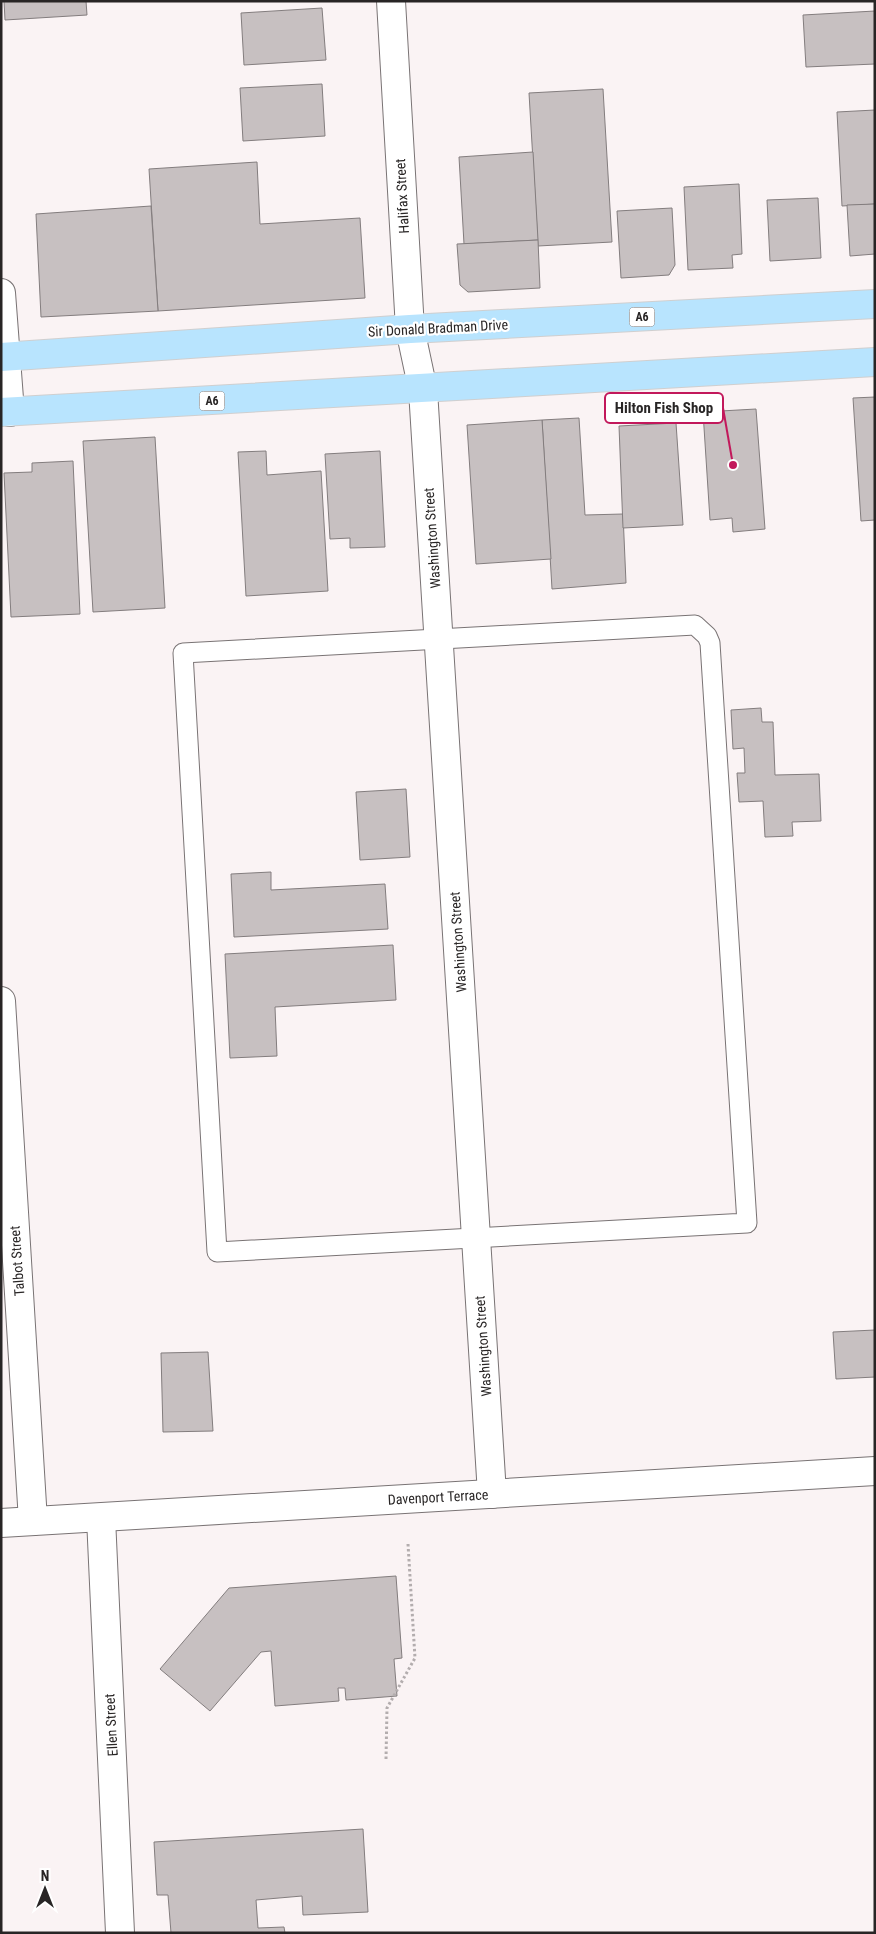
<svg xmlns="http://www.w3.org/2000/svg" width="876" height="1934" font-family="'Roboto Condensed',sans-serif">
<style>
.building{fill:#c7c0c1;stroke:#837d7e}
.lines{fill:none;stroke-linecap:round;stroke-linejoin:round}
.lane-casing{stroke:#797374;stroke-width:21}
.street-casing{stroke:#797374;stroke-width:30}
.primary-casing{stroke:#d0cfcf;stroke-width:30}
.path{stroke:#b3adae;stroke-width:3;stroke-dasharray:2.5 2.5;stroke-linecap:butt}
.lane{stroke:#fff;stroke-width:19}
.street{stroke:#fff;stroke-width:28}
.primary{stroke:#b8e4fe;stroke-width:28}
.labels{text-anchor:middle;dominant-baseline:central;stroke-width:4.5;stroke-linejoin:round;paint-order:stroke}
.shield{fill:#fff;stroke:#686666;stroke-width:1}
.shield-label{font-size:12px;font-weight:bold;fill:#282525}
.street-label{font-size:14px;fill:#282525;stroke:#fff}
.leader{fill:none;stroke:#c2185b;stroke-width:2}
.callout-dot{fill:#c2185b;stroke:#fff;stroke-width:2}
.callout{fill:#fff;stroke:#c2185b;stroke-width:2}
.callout-label{font-size:15px;text-anchor:middle;font-weight:bold;fill:#282525}
</style>
<rect width="100%" height="100%" fill="#faf3f4"/>
<g class="building">
<polygon points="4,1 86,1 87,15 5,20"/>
<polygon points="322,8 326,60 244,65 241,13"/>
<polygon points="875,11 875,64 806,67 803,15"/>
<polygon points="322,84 325,136 243,141 240,88"/>
<polygon points="603,89 612,242 538,246 529,93"/>
<polygon points="875,110 875,204 842,206 837,112"/>
<polygon points="533,152 538,240 464,244 459,157"/>
<polygon points="257,162 260,224 360,218 365,298 158,311 149,169"/>
<polygon points="739,184 742,254 732,255 733,268 688,270 684,187"/>
<polygon points="818,198 821,258 770,261 767,200"/>
<polygon points="875,204 875,254 850,256 847,205"/>
<polygon points="151,206 158,311 41,317 36,214"/>
<polygon points="672,208 675,265 669,275 621,278 617,211"/>
<polygon points="538,240 540,288 468,292 460,285 457,244"/>
<polygon points="875,397 875,520 861,521 853,398"/>
<polygon points="756,409 765,529 733,532 732,518 710,520 703,412"/>
<polygon points="579,418 585,515 623,514 626,583 552,589 542,420"/>
<polygon points="542,420 551,559 476,564 467,425"/>
<polygon points="676,423 683,525 623,528 619,426"/>
<polygon points="155,437 165,608 93,612 83,441"/>
<polygon points="266,451 267,475 321,471 328,591 246,596 238,452"/>
<polygon points="380,451 385,547 350,548 350,538 330,539 325,454"/>
<polygon points="73,461 80,614 11,617 4,473 32,472 32,463"/>
<polygon points="761,708 762,722 773,722 775,775 819,774 821,821 792,822 793,836 765,837 763,801 739,802 737,773 745,773 744,748 733,749 731,710"/>
<polygon points="406,789 410,857 360,860 356,792"/>
<polygon points="271,872 271,890 385,884 388,929 234,937 231,874"/>
<polygon points="393,945 396,1000 275,1007 277,1056 230,1058 225,954"/>
<polygon points="875,1330 875,1377 836,1379 833,1332"/>
<polygon points="208,1352 213,1431 163,1432 161,1353"/>
<polygon points="396,1576 402,1658 394,1659 397,1696 346,1700 345,1688 338,1688 339,1701 275,1706 271,1651 261,1652 210,1711 160,1669 229,1588"/>
<polygon points="363,1829 368,1912 303,1915 302,1896 256,1900 258,1928 284,1927 285,1933 171,1933 168,1895 157,1895 154,1842"/>
</g>
<g class="lines">
<g class="lane-casing">
<polygon id="lane" points="695,625 707,636 710,643 747,1223 217,1252 183,653"/>
</g>
<g class="street-casing">
<g id="street">
<polyline points="391,1 410,329 423,390 492,1494"/>
<polyline points="1,293 10,412"/>
<polyline points="1,1001 33,1521"/>
<polyline points="101,1518 120,1933"/>
<polyline points="1,1523 875,1471"/>
</g>
</g>
<g class="primary-casing">
<g id="primary">
<polyline points="1,357 410,329 875,304"/>
<polyline points="1,412 875,362"/>
</g>
</g>
<polyline class="path" points="386,1759 387,1708 415,1658 408,1544"/>
<use href="#lane" class="lane"/>
<use href="#street" class="street"/>
<use href="#primary" class="primary"/>
</g>
<g class="labels">
<g class="shield">
<rect x="629.5" y="307.5" width="25" height="19" rx="4"/>
<rect x="199.5" y="391.5" width="25" height="19" rx="4"/>
</g>
<g class="shield-label">
<text x="642" y="317">A6</text>
<text x="212" y="401">A6</text>
</g>
<g class="street-label">
<text transform="translate(402 196) rotate(-93)">Halifax Street</text>
<text transform="translate(438 328) rotate(-3)">Sir Donald Bradman Drive</text>
<text transform="translate(432 538) rotate(-94)">Washington Street</text>
<text transform="translate(458 942) rotate(-94)">Washington Street</text>
<text transform="translate(17 1261) rotate(-94)">Talbot Street</text>
<text transform="translate(483 1346) rotate(-94)">Washington Street</text>
<text transform="translate(438 1497) rotate(-3)">Davenport Terrace</text>
<text transform="translate(111 1725) rotate(-93)">Ellen Street</text>
</g>
</g>
<path class="leader" d="M733 465L723 408"/>
<circle class="callout-dot" cx="733" cy="465" r="5"/>
<rect class="callout" x="605" y="393" width="118" height="30" rx="5"/>
<g class="callout-label">
<text x="664" y="413">Hilton Fish Shop</text>
</g>
<rect width="876" height="1934" fill="none" stroke="#282525" stroke-width="5"/>
<g transform="translate(45 1889)" stroke="#ffffff" stroke-width="4" paint-order="stroke">
<path d="M0-4L9 19L0 12L-9 19Z" fill="#282525"/>
<text y="-8" font-size="14" font-weight="bold" text-anchor="middle" fill="#282525">N</text>
</g>
</svg>
